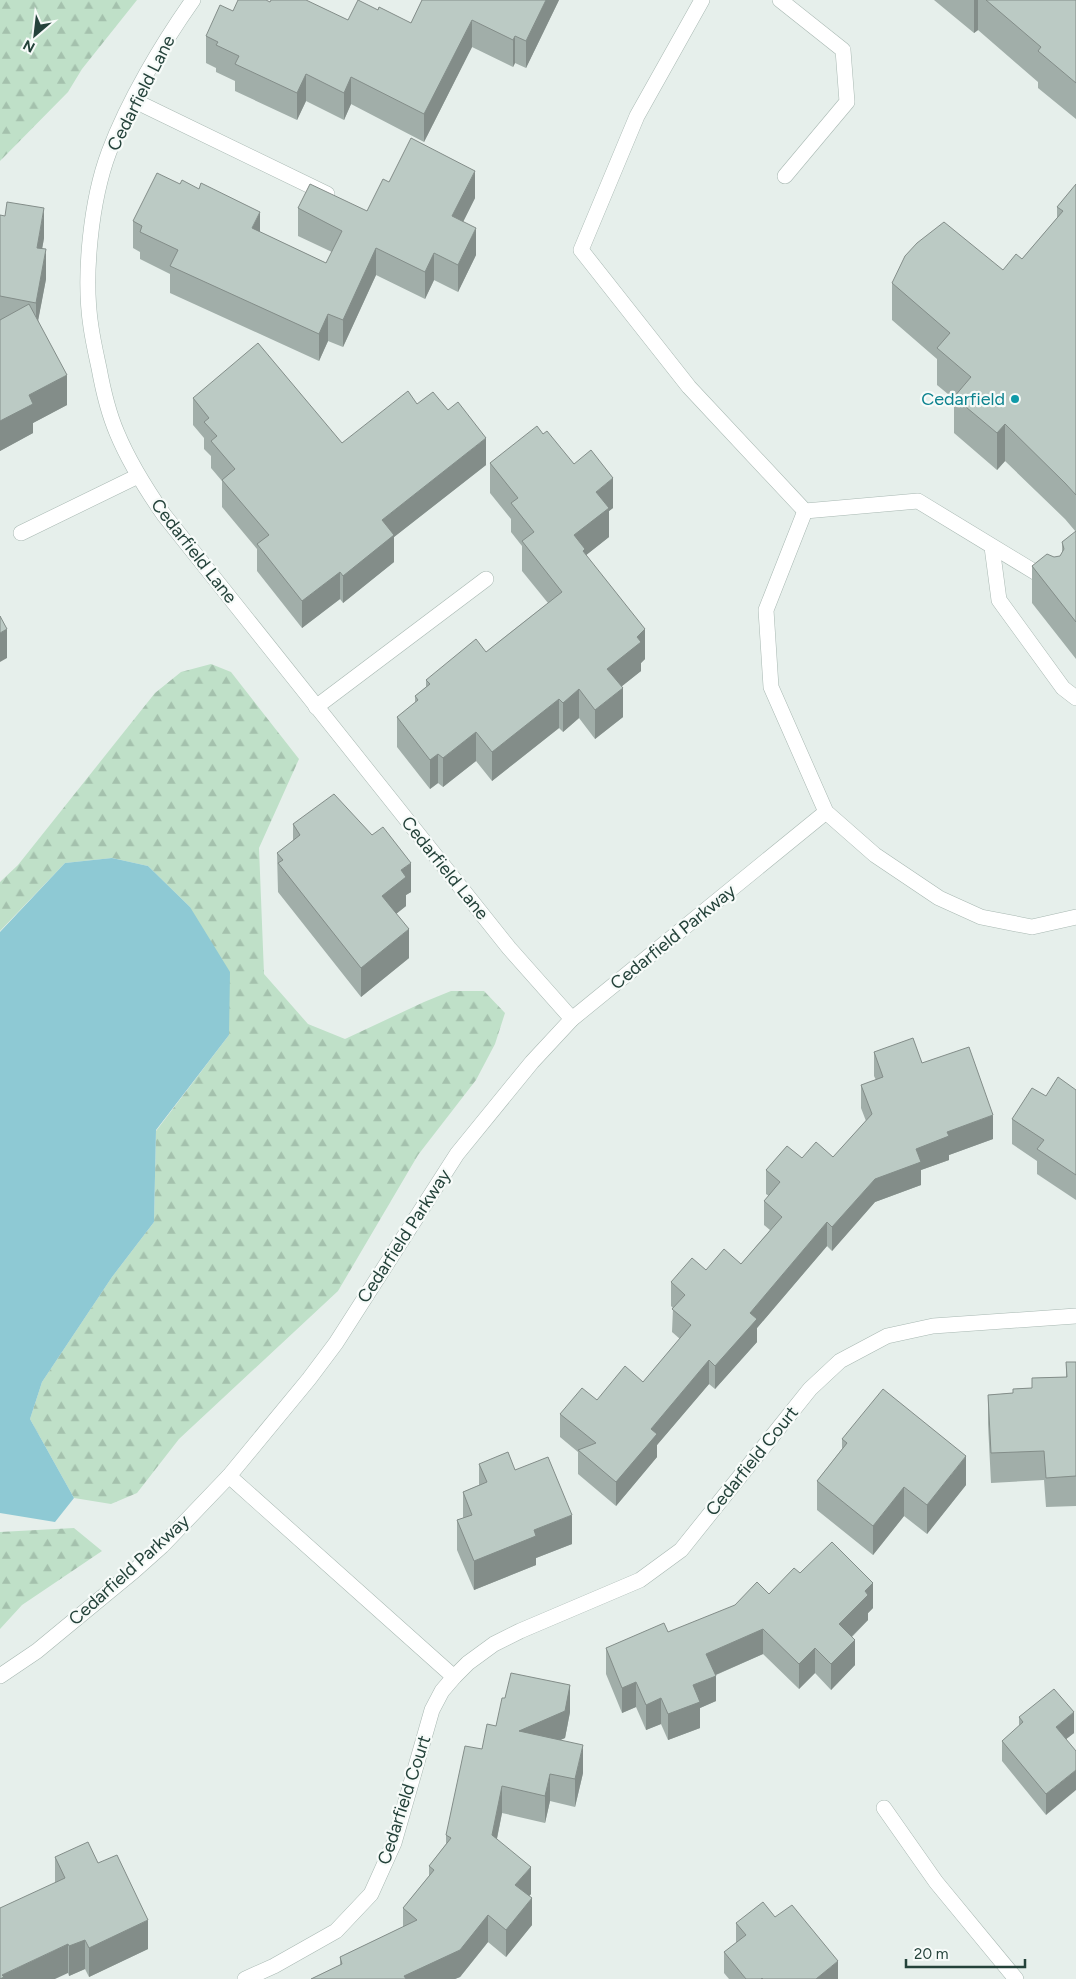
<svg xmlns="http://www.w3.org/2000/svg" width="1076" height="1979" font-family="Figtree,sans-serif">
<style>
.forest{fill:url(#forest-firs)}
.water{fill:#8ec9d4}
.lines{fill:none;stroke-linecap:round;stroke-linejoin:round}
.lane-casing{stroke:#a8b8b2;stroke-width:16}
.street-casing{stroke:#a8b8b2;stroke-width:16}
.lane{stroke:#fff;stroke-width:15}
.street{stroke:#fff;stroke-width:15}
.wall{fill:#a1aea9}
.shaded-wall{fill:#838d89}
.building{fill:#bbcac4;stroke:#838d89}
.culture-dot{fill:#0f9aa8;stroke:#f7fbf9;stroke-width:2}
.labels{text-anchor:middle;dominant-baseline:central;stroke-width:4.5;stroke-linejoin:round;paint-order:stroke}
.street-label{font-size:18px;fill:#24423a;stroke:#f7fbf9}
.culture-label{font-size:18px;fill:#0d838f;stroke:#f7fbf9;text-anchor:end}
</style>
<defs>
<pattern id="forest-firs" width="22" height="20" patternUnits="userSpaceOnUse" patternTransform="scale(1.25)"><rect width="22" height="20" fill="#bfe0c8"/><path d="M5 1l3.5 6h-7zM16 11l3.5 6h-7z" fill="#a4c1ad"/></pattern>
</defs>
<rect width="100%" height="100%" fill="#e6efeb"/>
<g class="forest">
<polygon points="0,0 137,0 82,69 68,92 0,161"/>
<polygon points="211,664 231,672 299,759 259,848 264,974 308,1024 345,1039 424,1002 451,991 484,991 505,1013 495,1044 476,1080 418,1155 338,1291 179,1439 137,1493 111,1504 74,1498 30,1419 42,1382 112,1277 154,1222 156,1131 229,1035 190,907 148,866 112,858 65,863 0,931 0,882 18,865 155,693 181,672"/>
<polygon points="74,1528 102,1551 22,1605 0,1629 0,1532"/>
</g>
<polygon class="water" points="112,858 148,866 190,907 230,972 229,1035 156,1130 154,1222 112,1277 42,1382 30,1419 74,1498 55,1522 0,1513 0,932 65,863"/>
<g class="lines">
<g class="lane-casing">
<g id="lane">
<polyline points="702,0 637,116 581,250 689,387 805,511"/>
<polyline points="780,0 843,50 847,102 785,176"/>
<polyline points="133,100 327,194"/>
<polyline points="805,511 766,610 771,687 826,812 875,855 939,898 981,917 1032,927 1076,917"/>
<polyline points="805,511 918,501 1048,580"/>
<polyline points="21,533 138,476"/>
<polyline points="992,547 999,600 1063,688 1076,698"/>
<polyline points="316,707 486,579"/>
</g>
</g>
<g class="street-casing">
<g id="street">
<path d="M193 0C162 44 128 101 109 152 91 200 83 276 91 327 93 341 96 354 99 368 103 390 108 412 117 433 129 462 146 489 164 515L509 948 572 1019"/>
<polyline points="229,1476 454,1677"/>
<polyline points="0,1676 37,1651 134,1571 162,1546 229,1476 309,1379 336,1343 457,1154 532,1062 572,1019 826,812"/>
<polyline points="884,1808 936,1882 1016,1979"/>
<polyline points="245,1979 274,1966 336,1931 371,1894 394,1843 432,1710 442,1691 454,1677 468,1663 494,1644 520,1631 640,1580 681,1550 810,1389 840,1361 887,1336 933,1326 1076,1316"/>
</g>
</g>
<use href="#lane" class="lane"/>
<use href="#street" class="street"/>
</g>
<g class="wall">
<polygon points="422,0 559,0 526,68 515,63 513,67 472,47 424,142 351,104 344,120 306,101 297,120 235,91 235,81 216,72 216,68 206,63 206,36 233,11 270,2 348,20 378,10 411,23"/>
<polygon points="934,0 1076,0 1076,119 1038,88 1038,82 978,30 974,33"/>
<polygon points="389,182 475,198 463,222 476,255 458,292 434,280 425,299 376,275 343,347 328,341 319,361 170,293 170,274 140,259 140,252 133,248 133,221 260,232 326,263 332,252 298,236 298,208 367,211"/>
<polygon points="1076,185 1076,659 1032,603 1032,566 1060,556 1062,553 1062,542 1076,532 1065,519 1005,461 997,470 954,433 954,399 937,385 937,359 892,320 892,283 1003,270 1022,259 1057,218 1057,207"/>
<polygon points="0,215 44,238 42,249 46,279 38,320 67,405 33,423 33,433 0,451"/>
<polygon points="193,398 342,443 417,404 486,465 394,537 394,562 343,603 340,599 302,628 257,571 257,549 222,507 222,481 211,468 211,456 204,449 204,438 193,425"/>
<polygon points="543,434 574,464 613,508 609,511 609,537 586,555 645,659 641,663 641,671 622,686 623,717 595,739 579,718 563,732 559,728 492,781 476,761 443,787 438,783 430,789 397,747 397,717 415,703 415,696 426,687 426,680 486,652 548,603 522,571 522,546 511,532 511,519 490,493 490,463"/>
<polygon points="293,824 411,892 406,895 406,906 396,914 409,958 361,997 278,892 277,853 293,841"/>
<polygon points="874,1052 922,1063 993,1139 949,1155 949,1160 921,1170 921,1185 875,1202 832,1251 827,1246 757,1328 757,1342 715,1389 709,1384 657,1445 657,1457 616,1506 578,1474 578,1452 560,1437 560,1414 597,1400 643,1382 680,1339 672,1332 673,1308 671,1306 671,1282 706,1270 741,1264 770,1230 764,1225 764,1201 769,1196 766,1194 766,1170 802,1158 833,1157 866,1121 861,1108 861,1085 876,1080 874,1076"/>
<polygon points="1076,1090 1076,1200 1037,1174 1037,1161 1012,1144 1012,1119 1046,1096"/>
<polygon points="1066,1362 1076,1362 1076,1506 1046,1507 1044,1480 991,1483 988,1424 988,1395 1013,1393 1013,1389 1032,1388 1032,1378 1066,1377"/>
<polygon points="842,1439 966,1485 927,1534 904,1516 873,1555 817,1510 817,1481 842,1449"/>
<polygon points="479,1464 515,1470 572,1544 536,1558 536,1565 474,1590 457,1550 457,1520 463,1518 463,1492 479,1485"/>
<polygon points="800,1573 873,1608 868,1613 868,1620 852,1637 855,1665 831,1690 815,1673 799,1689 763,1654 716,1675 716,1701 700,1708 700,1728 668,1740 661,1724 646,1730 636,1707 622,1713 606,1674 606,1648 668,1632 769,1594"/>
<polygon points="570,1712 565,1738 560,1740 583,1773 575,1807 550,1801 545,1823 502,1813 497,1839 531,1894 529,1896 532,1925 506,1957 488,1942 460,1977 455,1979 311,1979 340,1965 340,1957 403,1927 403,1908 429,1876 429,1866 446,1844 446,1835 482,1749 496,1726"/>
<polygon points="1019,1717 1074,1733 1066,1739 1046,1815 1002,1761 1002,1741 1019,1726"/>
<polygon points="55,1857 98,1863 148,1949 89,1977 85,1969 69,1976 68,1973 55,1882"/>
<polygon points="775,1917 838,1979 729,1979 724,1973 724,1952 736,1943 736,1923"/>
</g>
<g class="shaded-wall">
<polygon points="546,0 559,0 526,68 526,41"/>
<polygon points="974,0 978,0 978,30 974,33"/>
<polygon points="472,20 472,47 424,142 424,114"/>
<polygon points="515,36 515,63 513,67 513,40"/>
<polygon points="306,74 306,101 297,120 297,93"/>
<polygon points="351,77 351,104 344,120 344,93"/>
<polygon points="475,171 475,198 452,244 452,216"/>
<polygon points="44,208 44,238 37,277 37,248"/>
<polygon points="260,212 260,239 252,228"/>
<polygon points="476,228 476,255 458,292 458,265"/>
<polygon points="376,248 376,275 343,347 343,320"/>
<polygon points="46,249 46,279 36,332 36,303"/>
<polygon points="434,253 434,280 425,299 425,272"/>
<polygon points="328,314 328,341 319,361 319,334"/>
<polygon points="67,375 67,405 33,423 33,433 0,451 0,421 29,395"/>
<polygon points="1005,424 1005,461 997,470 997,433"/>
<polygon points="486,438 486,465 394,537 394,562 343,603 343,576 382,520"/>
<polygon points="613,478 613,508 609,511 609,537 585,556 574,535 596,492"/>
<polygon points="340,572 340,599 302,628 302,601"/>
<polygon points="7,629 7,658 0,662 0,633"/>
<polygon points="645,629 645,659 641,663 641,671 607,698 607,669 637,637"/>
<polygon points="623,688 623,717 595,739 595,710"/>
<polygon points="579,689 579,718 563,732 563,703"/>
<polygon points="559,699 559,728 492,781 492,752"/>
<polygon points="476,732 476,761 443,787 443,758"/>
<polygon points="438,754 438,783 430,789 430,760"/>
<polygon points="411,863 411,892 406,895 406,906 382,925 382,896 401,870"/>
<polygon points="409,929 409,958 361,997 361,968"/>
<polygon points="993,1115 993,1139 949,1155 949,1160 921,1170 921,1185 875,1202 832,1251 832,1227 875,1179 916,1149 947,1132"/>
<polygon points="827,1222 827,1246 757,1328 757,1342 715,1389 715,1366 750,1313"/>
<polygon points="709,1360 709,1384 657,1445 657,1457 616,1506 616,1482 651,1429"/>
<polygon points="966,1456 966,1485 927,1534 927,1505"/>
<polygon points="904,1487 904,1516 873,1555 873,1526"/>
<polygon points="572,1515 572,1544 536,1558 536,1565 474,1590 474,1561 534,1530"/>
<polygon points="873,1583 873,1608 868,1613 868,1620 839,1649 839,1624 865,1591"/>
<polygon points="763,1629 763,1654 706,1679 706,1654"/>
<polygon points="855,1640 855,1665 831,1690 831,1664"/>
<polygon points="815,1648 815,1673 799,1689 799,1664"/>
<polygon points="716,1676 716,1701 700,1708 700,1728 668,1740 668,1714 693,1685"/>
<polygon points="636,1682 636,1707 622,1713 622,1688"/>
<polygon points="570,1685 570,1712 565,1738 519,1758 519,1731"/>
<polygon points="661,1698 661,1724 646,1730 646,1705"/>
<polygon points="1074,1712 1074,1733 1056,1747 1056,1727"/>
<polygon points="583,1745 583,1773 575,1807 575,1779"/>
<polygon points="1076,1770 1076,1790 1046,1815 1046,1794"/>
<polygon points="550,1774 550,1801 545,1823 545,1796"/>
<polygon points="502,1786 502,1813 492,1862 492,1835"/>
<polygon points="531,1867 531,1894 515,1912 515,1885"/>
<polygon points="532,1898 532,1925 506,1957 506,1930"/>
<polygon points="488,1915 488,1942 460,1977 455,1979 404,1979 404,1976"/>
<polygon points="148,1920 148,1949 89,1977 89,1948"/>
<polygon points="85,1940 85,1969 69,1976 69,1946"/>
<polygon points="68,1944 68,1973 55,1979 0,1979 2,1975"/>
<polygon points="838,1961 838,1979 816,1979"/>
</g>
<g class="building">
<polygon points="238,0 266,0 270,2 271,0 306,0 348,20 358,0 378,10 379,7 411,23 422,0 546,0 526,41 515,36 513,40 472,20 424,114 351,77 344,93 306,74 297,93 235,64 239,56 216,45 218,42 206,36 220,5 233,11"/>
<polygon points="986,0 1076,0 1076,83 1038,51 1041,47"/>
<polygon points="411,138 475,171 452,216 476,228 458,265 434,253 425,272 376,248 343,320 328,314 319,334 170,266 178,250 140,232 142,226 133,221 157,173 180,184 182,180 199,189 201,183 260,212 252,228 326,263 342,231 298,208 310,184 367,211 383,179 389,182"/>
<polygon points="1076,184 1076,495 1065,483 1005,424 997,433 954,397 971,377 937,348 950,333 892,283 905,256 917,243 944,222 1003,270 1016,254 1022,259 1063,211 1057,207"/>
<polygon points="7,202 44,208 37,248 46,249 36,303 0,296 0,215 5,216"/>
<polygon points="29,304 67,375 29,395 33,404 0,421 0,320"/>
<polygon points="258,343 342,443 408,391 417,404 433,392 448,410 458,402 486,438 382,520 394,535 343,576 340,572 302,601 257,544 269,535 222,480 235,469 211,441 217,436 204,422 209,418 193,398"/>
<polygon points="537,426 543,434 547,431 574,464 591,450 613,478 596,492 609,508 574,535 585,549 583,551 645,629 637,637 641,642 607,669 623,688 595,710 579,689 563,703 559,699 492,752 476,732 443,758 438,754 430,760 397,717 418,700 415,696 430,684 426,680 476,639 486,652 562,592 522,541 534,532 511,503 518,498 490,463"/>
<polygon points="1076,531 1076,622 1032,566 1047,554 1054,557 1060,556 1064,549 1062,542"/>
<polygon points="0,616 7,629 0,633"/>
<polygon points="334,794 372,835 383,827 411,863 401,870 406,877 382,896 409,929 361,968 278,863 283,860 277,853 300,835 293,824"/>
<polygon points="913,1038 922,1063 969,1047 993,1115 947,1132 949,1136 916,1149 921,1162 875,1179 832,1227 827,1222 750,1313 757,1319 715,1366 709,1360 651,1429 657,1434 616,1482 578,1450 596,1443 560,1414 582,1388 597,1400 625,1366 643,1382 691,1325 672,1309 685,1295 671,1282 692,1258 706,1270 724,1249 741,1264 782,1217 764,1201 780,1182 766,1170 787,1146 802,1158 816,1142 833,1157 872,1114 861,1085 883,1077 874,1052"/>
<polygon points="1058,1077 1076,1090 1076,1175 1037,1149 1044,1140 1012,1119 1032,1088 1046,1096"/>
<polygon points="1066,1362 1076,1362 1076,1476 1046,1478 1044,1451 991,1453 988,1395 1013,1393 1013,1389 1032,1388 1032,1378 1067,1377"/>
<polygon points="883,1389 966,1456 927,1505 904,1487 873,1526 817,1481 847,1443 842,1439"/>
<polygon points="508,1452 515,1470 548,1457 572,1515 534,1530 536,1536 474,1561 457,1520 472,1515 463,1492 487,1482 479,1464"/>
<polygon points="832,1542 873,1583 865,1591 868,1595 839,1624 855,1640 831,1664 815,1648 799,1664 763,1629 706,1654 716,1676 693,1685 700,1702 668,1714 661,1698 646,1705 636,1682 622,1688 606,1648 664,1623 668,1632 735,1605 757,1582 769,1594 794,1568 800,1573"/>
<polygon points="511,1673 570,1685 565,1711 519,1731 583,1745 575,1779 550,1774 545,1796 502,1786 492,1835 531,1867 515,1885 532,1898 506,1930 488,1915 460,1950 404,1976 406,1979 311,1979 342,1964 340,1957 417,1920 403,1908 434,1870 429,1866 451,1838 446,1835 465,1746 482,1749 487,1724 496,1726 502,1698 505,1698"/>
<polygon points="1054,1689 1074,1712 1056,1727 1076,1751 1076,1770 1046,1794 1002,1741 1023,1722 1019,1717"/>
<polygon points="88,1842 98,1863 117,1855 148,1920 89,1948 85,1940 69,1946 68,1944 2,1975 4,1977 0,1979 0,1908 65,1878 55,1857"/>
<polygon points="763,1902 775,1917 792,1905 838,1961 816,1979 763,1979 762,1978 761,1979 746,1979 724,1952 746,1935 736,1923"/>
</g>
<circle class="culture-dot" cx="1015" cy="399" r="5"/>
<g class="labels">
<g class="street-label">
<text transform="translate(141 93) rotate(-63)">Cedarfield Lane</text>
<text transform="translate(194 551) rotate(52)">Cedarfield Lane</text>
<text transform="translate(445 868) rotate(51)">Cedarfield Lane</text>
<text transform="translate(673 937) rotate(-39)">Cedarfield Parkway</text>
<text transform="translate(404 1236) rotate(-57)">Cedarfield Parkway</text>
<text transform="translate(752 1461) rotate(-51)">Cedarfield Court</text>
<text transform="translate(129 1570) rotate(-42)">Cedarfield Parkway</text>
<text transform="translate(404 1800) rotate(-72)">Cedarfield Court</text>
</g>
<g class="culture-label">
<text x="1005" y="399">Cedarfield</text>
</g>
</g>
<g transform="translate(35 35) rotate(208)" stroke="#f7fbf9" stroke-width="4" paint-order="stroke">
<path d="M0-4L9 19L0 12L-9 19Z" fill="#24423a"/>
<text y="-8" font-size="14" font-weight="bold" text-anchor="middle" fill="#24423a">N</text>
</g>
<path d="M906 1959v8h119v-8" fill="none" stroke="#24423a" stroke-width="2.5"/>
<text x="914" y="1959" font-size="15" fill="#24423a" stroke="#f7fbf9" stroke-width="4" paint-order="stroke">20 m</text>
</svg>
